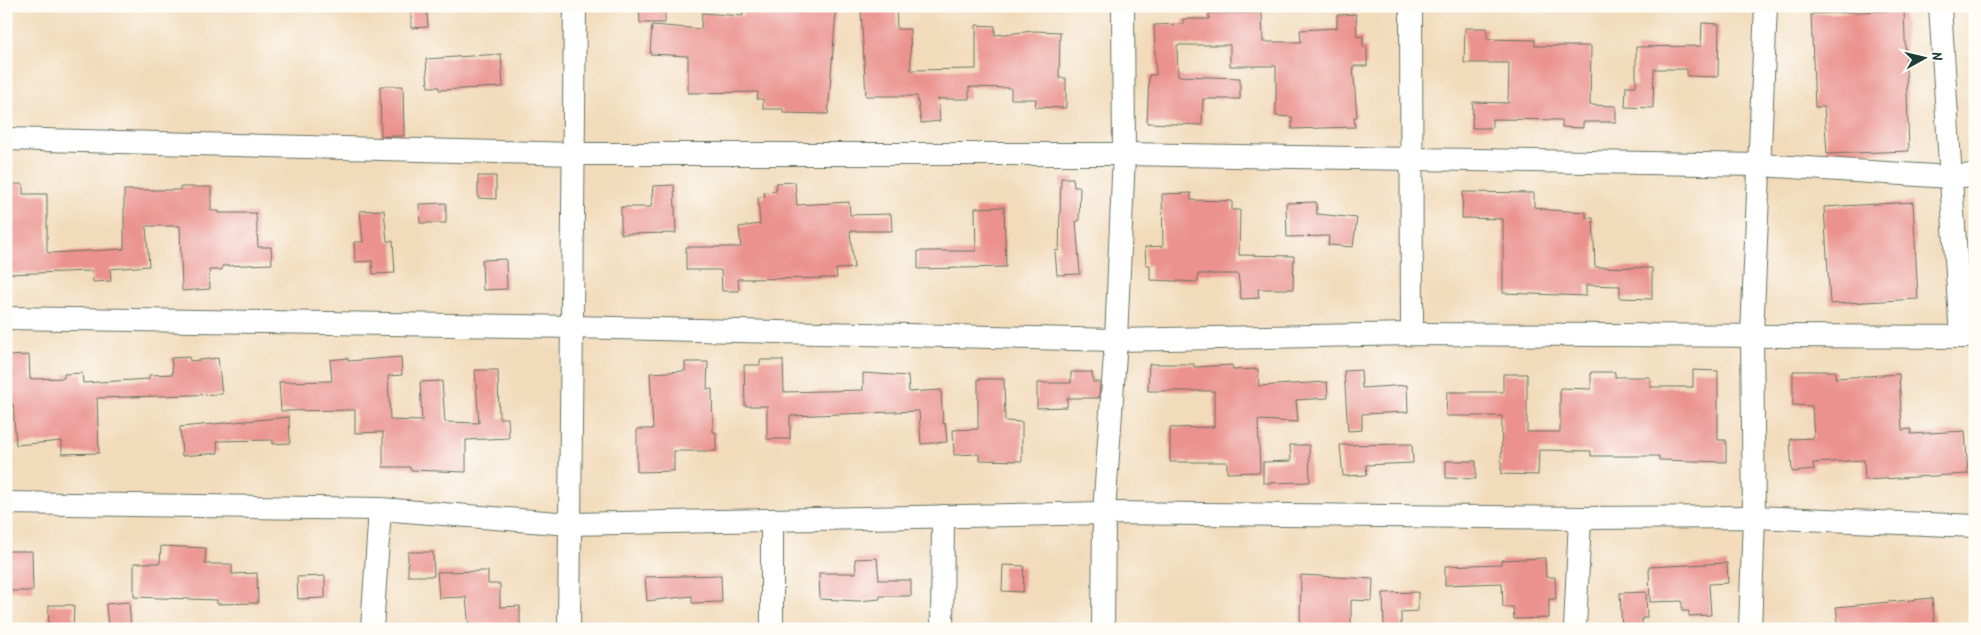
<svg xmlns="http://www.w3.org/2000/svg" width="1981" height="635" font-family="Kalam,sans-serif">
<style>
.building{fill:#eb928e}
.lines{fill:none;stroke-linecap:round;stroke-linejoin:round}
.minor-casing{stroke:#697463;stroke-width:24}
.minor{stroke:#fff;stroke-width:22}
</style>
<rect width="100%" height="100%" fill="#fdfcf7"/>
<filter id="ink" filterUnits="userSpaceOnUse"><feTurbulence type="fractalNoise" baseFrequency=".02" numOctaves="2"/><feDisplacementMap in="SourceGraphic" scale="10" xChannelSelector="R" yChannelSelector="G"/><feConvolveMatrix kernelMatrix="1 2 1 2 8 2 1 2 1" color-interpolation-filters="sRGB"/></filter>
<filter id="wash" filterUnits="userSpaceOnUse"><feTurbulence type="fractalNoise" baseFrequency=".0096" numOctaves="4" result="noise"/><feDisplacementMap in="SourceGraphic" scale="20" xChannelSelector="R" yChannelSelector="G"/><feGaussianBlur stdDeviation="1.12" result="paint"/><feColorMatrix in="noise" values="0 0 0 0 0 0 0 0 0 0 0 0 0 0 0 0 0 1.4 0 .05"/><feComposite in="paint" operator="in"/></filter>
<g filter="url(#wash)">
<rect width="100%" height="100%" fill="#f2dbbb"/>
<g id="blocks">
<g class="building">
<polygon points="639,6 665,6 665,23 640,23"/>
<polygon points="742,6 797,6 798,12 836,11 828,114 783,113 783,109 763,109 763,99 757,99 758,92 688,93 688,56 650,54 652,25 701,29 702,13 743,16"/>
<polygon points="896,6 897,29 910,29 911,70 976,69 976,25 995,26 995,35 1034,31 1060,32 1059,78 1066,78 1066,108 1035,107 1036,99 1011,99 1011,88 969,87 969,99 938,99 940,121 921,123 917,96 866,96 861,10"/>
<polygon points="1904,10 1909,151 1827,154 1824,107 1815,107 1811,14"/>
<polygon points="411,11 427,11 428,27 411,28"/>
<polygon points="1209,13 1262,13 1263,42 1301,42 1300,30 1337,28 1337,15 1356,14 1357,37 1363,36 1363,47 1367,47 1367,66 1353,66 1357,117 1354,117 1355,127 1292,129 1292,117 1276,116 1276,66 1230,66 1230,45 1177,45 1178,76 1240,78 1240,99 1203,99 1202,125 1147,123 1149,75 1156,75 1154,25 1183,24 1183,19 1209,19"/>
<polygon points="1702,23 1719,24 1718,77 1687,76 1687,69 1654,69 1653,108 1625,107 1626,86 1636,86 1636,47 1701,46"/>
<polygon points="1465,28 1487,28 1487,39 1535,40 1535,46 1591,46 1590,105 1616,106 1616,122 1583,122 1583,128 1562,127 1562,120 1492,119 1492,128 1472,128 1473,102 1508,103 1509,63 1464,63"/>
<polygon points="501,54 503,87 439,90 439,87 428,87 426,59"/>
<polygon points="380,86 403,86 404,136 381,136"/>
<polygon points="478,176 496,176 496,199 478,198"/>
<polygon points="1061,178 1073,178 1074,187 1080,187 1079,221 1076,221 1080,274 1057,275 1055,251 1059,250"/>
<polygon points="795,182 797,205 849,202 850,215 891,214 892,231 850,231 854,268 836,269 837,278 738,279 739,291 722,291 721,270 686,270 686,247 741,247 739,227 760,224 758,198 765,197 764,192 776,191 776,183"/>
<polygon points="7,184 23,184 23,194 47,194 47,252 50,253 124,249 124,190 180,190 180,187 211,187 211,211 219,211 219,213 256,213 258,247 271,247 272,264 222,266 222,270 209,270 210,289 182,291 180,226 146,226 149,266 110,269 111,281 93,282 92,271 6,274"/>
<polygon points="674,185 676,233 621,234 621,207 651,207 653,186"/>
<polygon points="1463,192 1534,193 1534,207 1549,210 1586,212 1586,218 1593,218 1595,267 1652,268 1652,299 1620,298 1620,286 1586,285 1586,296 1503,293 1503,219 1462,218"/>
<polygon points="1191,193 1191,200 1232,201 1232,210 1240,210 1239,255 1294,256 1293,289 1258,289 1259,298 1241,299 1238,274 1198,274 1198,282 1150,280 1150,265 1146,265 1145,247 1163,246 1162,194"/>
<polygon points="1316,202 1317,214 1357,218 1353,247 1328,245 1329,236 1287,237 1286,203"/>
<polygon points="1913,202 1918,299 1830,304 1824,207"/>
<polygon points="446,203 446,223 420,223 419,204"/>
<polygon points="1004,207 1006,267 918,269 918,251 976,251 975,208"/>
<polygon points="384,210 387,241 393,241 395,273 373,274 372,261 355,262 354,242 363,242 360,211"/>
<polygon points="506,259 507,289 483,290 482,260"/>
<polygon points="29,355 30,379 64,378 64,374 82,373 83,383 149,379 149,375 173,374 171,358 189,357 190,361 218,358 222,394 97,398 99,453 62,454 62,441 16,445 13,404 7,404 6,356"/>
<polygon points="401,357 402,375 388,376 390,420 422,421 420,382 442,381 445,422 479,423 475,370 498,370 499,418 508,418 509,438 466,440 466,472 410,470 410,467 383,467 383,432 355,433 355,410 281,411 279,382 332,381 330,360 348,358 348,361"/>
<polygon points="760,360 783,360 784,392 863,390 863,373 908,376 909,392 941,390 943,424 945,423 947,442 921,444 919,411 790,416 790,439 767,439 767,406 745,406 744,365 760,365"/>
<polygon points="685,362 708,362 707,389 712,389 713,432 716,432 716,451 674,451 674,471 637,472 637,429 653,429 650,373 685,371"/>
<polygon points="1149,364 1194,364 1194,367 1232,365 1233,370 1258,369 1259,386 1327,382 1328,398 1296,400 1298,422 1258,420 1260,472 1227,473 1227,462 1170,462 1170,428 1214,427 1214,391 1148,391"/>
<polygon points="1361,370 1362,388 1407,385 1408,412 1362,414 1362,430 1348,431 1344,371"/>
<polygon points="1693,370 1718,371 1718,440 1726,440 1726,462 1659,460 1659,456 1591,456 1591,451 1539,450 1538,475 1501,474 1502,416 1446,416 1447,392 1503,392 1503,374 1527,374 1527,432 1560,432 1560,388 1591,389 1591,372 1615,372 1615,377 1650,377 1650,387 1693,387"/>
<polygon points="1793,371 1836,371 1835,378 1899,374 1902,430 1911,429 1911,434 1965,431 1968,474 1865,480 1864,460 1813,463 1814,470 1792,472 1790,439 1814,438 1812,406 1793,405"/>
<polygon points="1071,372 1092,372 1093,382 1100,382 1099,398 1067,398 1067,407 1037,408 1037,383 1071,383"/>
<polygon points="978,379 1004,379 1005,421 1022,422 1022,461 979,460 979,454 954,455 953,430 978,429"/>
<polygon points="289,417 290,443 273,444 273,440 217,441 218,453 182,456 180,427"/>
<polygon points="1412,444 1413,463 1366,465 1367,475 1343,476 1340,445"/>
<polygon points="1290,445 1309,445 1310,482 1263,483 1263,462 1291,461"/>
<polygon points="1446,461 1476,461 1476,479 1446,478"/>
<polygon points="161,546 206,548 205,564 232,564 232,574 257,573 258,603 217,604 217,600 134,597 134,563 160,563"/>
<polygon points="6,551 32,551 33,591 6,591"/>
<polygon points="408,552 433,552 434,576 408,576"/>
<polygon points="877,558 879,580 911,580 911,596 880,596 880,599 858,601 820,599 819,573 856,573 855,559"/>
<polygon points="1545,558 1546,577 1555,577 1556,599 1549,599 1549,618 1514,619 1513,607 1503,607 1502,583 1445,585 1445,566 1501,564 1501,560"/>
<polygon points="1727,563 1728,583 1709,584 1711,615 1689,616 1689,611 1682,611 1682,601 1650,602 1649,567"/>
<polygon points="1003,565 1024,566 1023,592 1002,591"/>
<polygon points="488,571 488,584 500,584 500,607 520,606 520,629 469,629 466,597 439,598 437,572"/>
<polygon points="721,575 722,602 692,603 692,596 647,601 645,577"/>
<polygon points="1301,575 1373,579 1372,601 1351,600 1351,629 1300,629"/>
<polygon points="325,576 325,598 298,599 297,577"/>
<polygon points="1418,592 1418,611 1401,612 1401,629 1384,629 1383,593"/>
<polygon points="1646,592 1647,618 1642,618 1642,629 1622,629 1620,593"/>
<polygon points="1932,598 1935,629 1839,629 1836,607"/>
<polygon points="129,602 131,629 108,629 106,604"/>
<polygon points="49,605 74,605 73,629 48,629"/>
</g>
</g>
</g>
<g filter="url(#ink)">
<use href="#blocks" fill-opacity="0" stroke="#697463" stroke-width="1"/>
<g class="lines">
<g class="minor-casing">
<g id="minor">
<polyline points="1411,6 1412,334"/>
<polyline points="1940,6 1961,337"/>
<polyline points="6,139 574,154 1124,154 1760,165 1950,177 1975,175"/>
<polyline points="6,318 573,327 1116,340 1412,334 1975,337"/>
<polyline points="6,503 380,509 570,524 1104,513 1580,518 1754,517 1975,526"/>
<polyline points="772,521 772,629"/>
<polyline points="372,629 380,509"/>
<polyline points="569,629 575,6"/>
<polyline points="942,629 943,516"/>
<polyline points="1103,629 1104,513 1116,340 1124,154 1123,6"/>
<polyline points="1575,629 1580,518"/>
<polyline points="1750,629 1754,517 1752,335 1766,6"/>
</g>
</g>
<use href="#minor" class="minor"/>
</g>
</g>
<rect width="1981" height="635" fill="none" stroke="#fdfcf7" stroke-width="25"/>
<g transform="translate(1924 58) rotate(82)" stroke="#fdfcf7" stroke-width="4" paint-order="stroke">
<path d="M0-4L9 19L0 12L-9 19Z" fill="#1f3d34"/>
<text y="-8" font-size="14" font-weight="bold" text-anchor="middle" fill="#1f3d34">N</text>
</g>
</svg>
